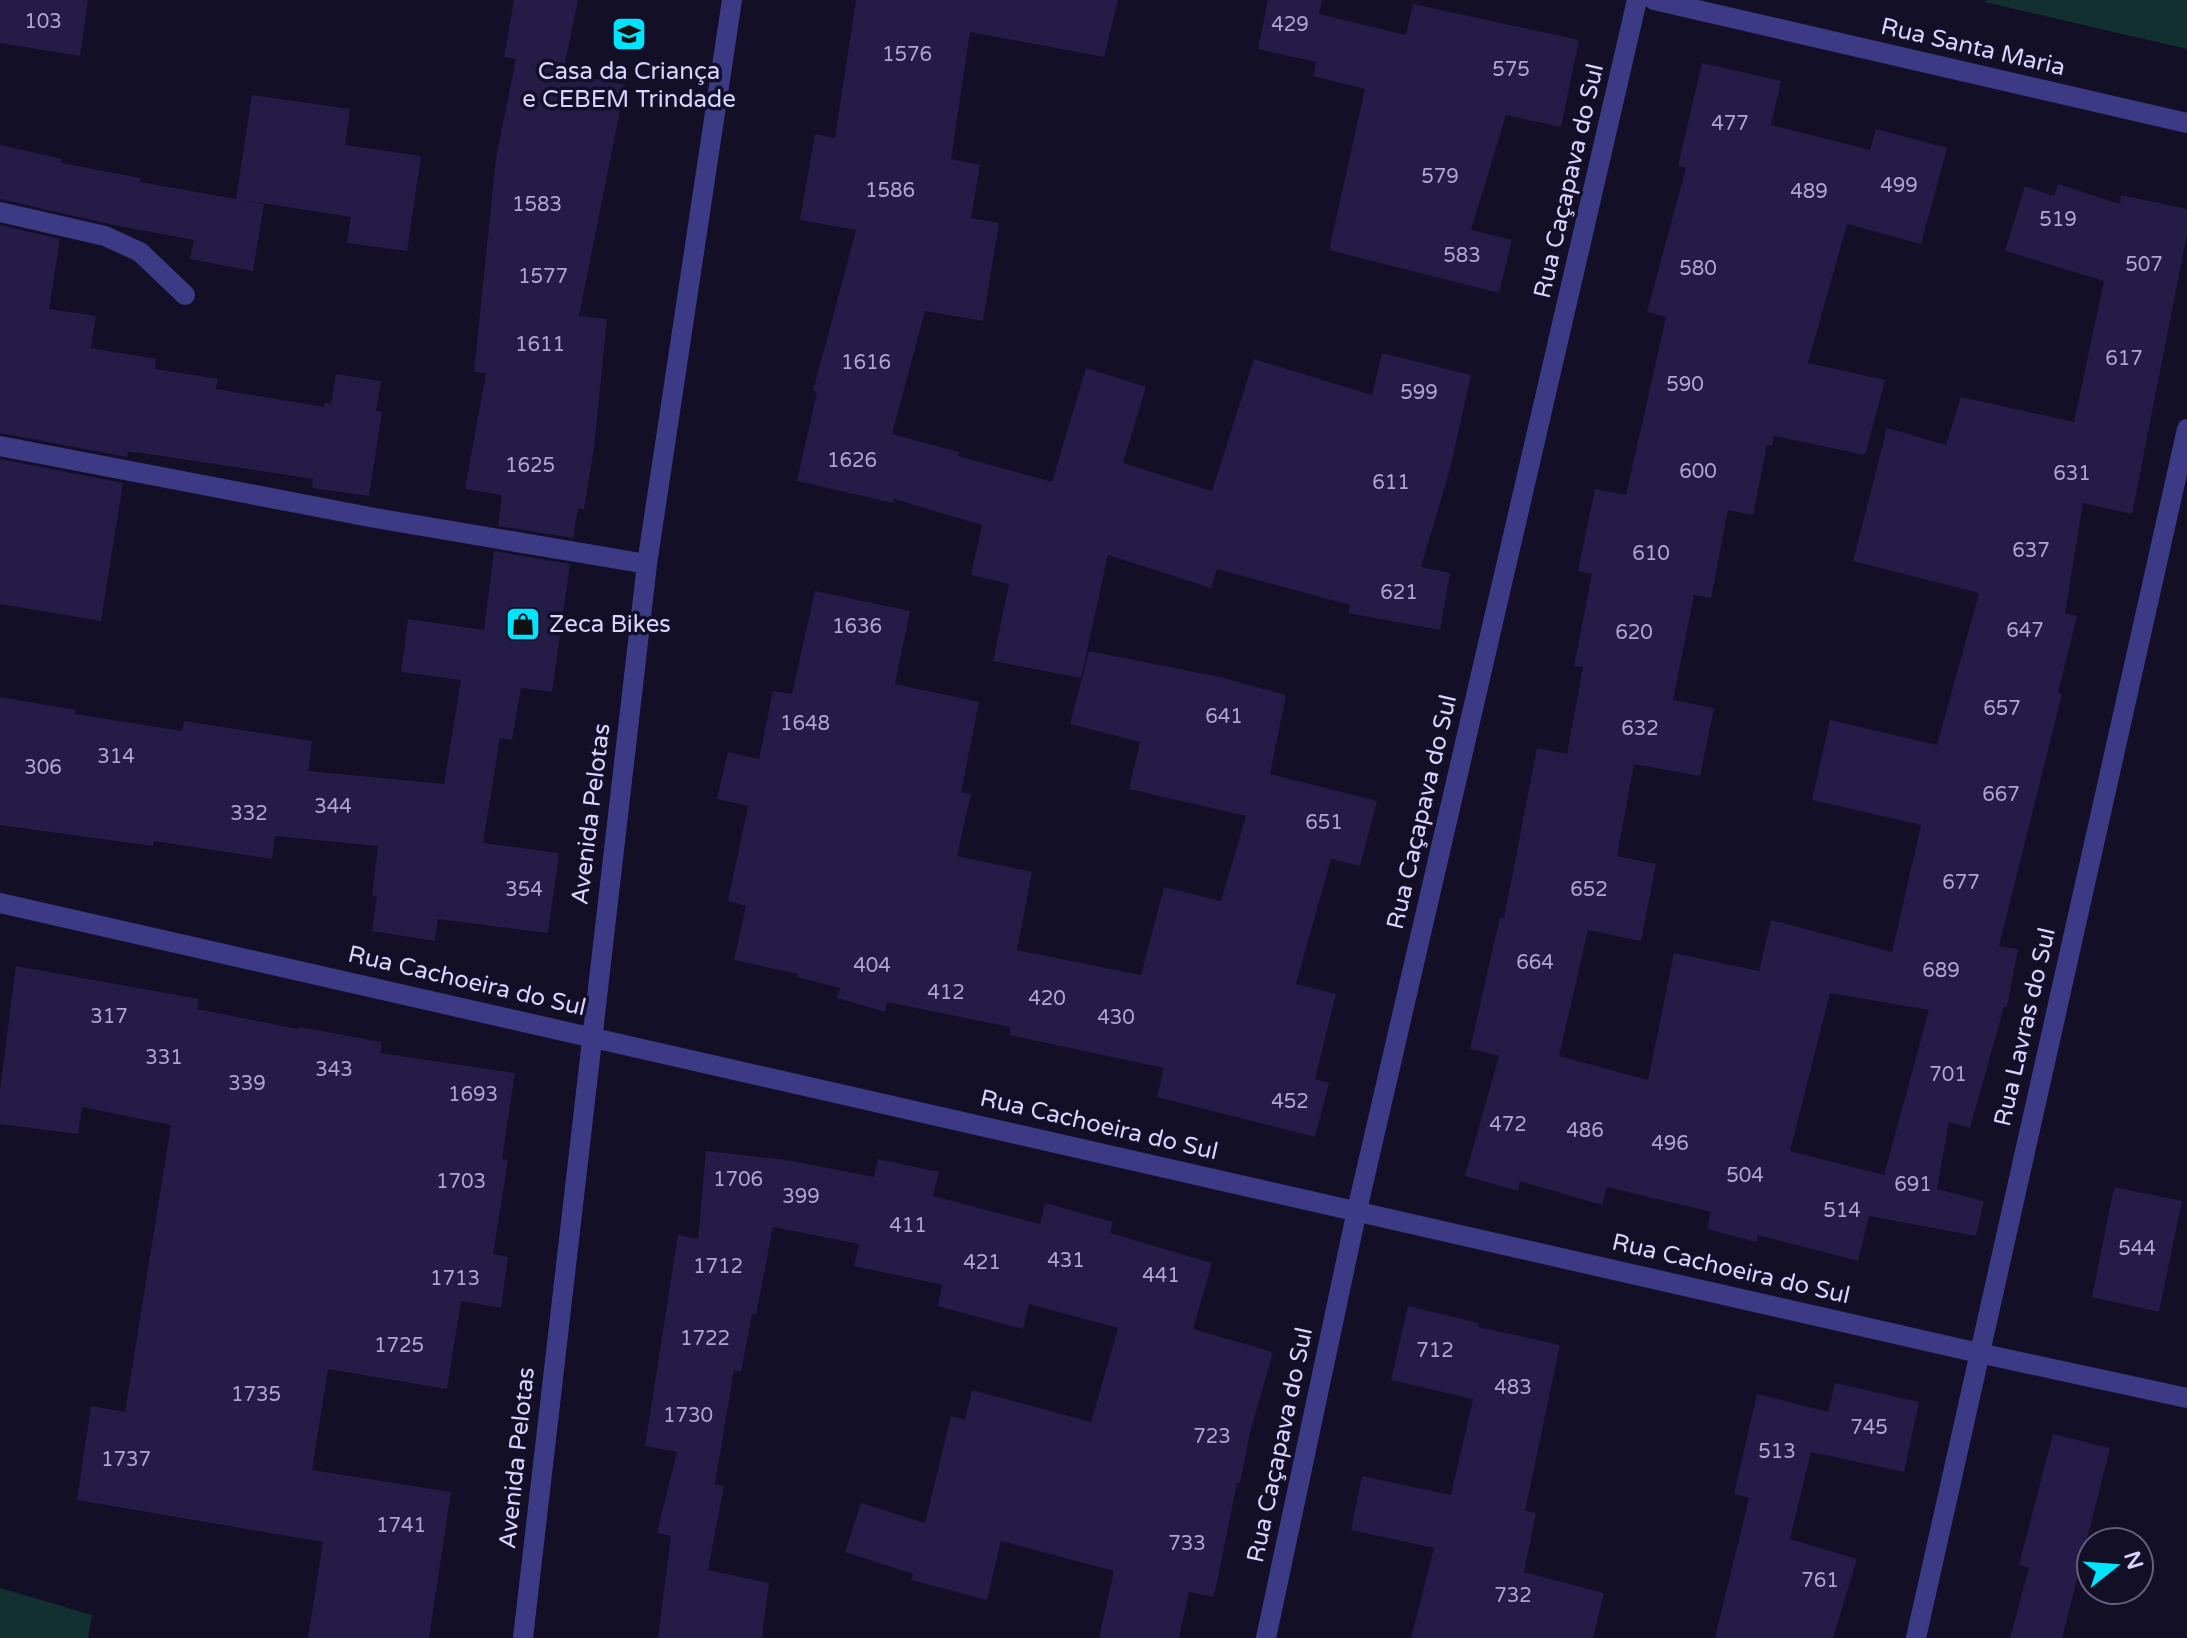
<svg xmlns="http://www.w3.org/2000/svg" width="2187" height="1638" font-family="'Varela Round',sans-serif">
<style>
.green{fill:#12302f}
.building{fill:#241b47;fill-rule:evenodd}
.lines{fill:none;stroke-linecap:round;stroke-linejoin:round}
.minor{stroke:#3d3a85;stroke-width:20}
.labels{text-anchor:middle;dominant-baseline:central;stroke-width:7;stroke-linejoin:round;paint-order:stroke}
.number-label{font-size:20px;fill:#aca6d1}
.street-label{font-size:24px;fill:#d9d4ff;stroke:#130f26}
.poi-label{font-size:24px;fill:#d9d4ff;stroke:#130f26}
</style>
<rect width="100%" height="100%" fill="#130f26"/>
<g class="green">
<polygon points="1986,0 2187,0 2187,49 1985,2"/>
<polygon points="0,1588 92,1615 88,1638 0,1638"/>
</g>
<g class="building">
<polygon points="0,0 88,0 80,56 0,43"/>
<polygon points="514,0 578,0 563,72 625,85 579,316 607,319 594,448 584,509 578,508 573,538 498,526 502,495 465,489 486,373 474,372 496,158 516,59 504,57"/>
<polygon points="856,0 1118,0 1104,57 970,32 951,159 980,165 971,218 999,223 983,321 925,311 892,434 959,452 958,456 1052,482 1086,368 1146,387 1123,463 1212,491 1254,359 1372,395 1382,353 1471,375 1450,469 1421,567 1450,573 1440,630 1348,613 1350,605 1217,569 1211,588 1108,555 1081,678 993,661 1009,584 971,575 982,525 894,499 893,503 797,481 817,392 813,391 856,230 800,220 815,134 835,138"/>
<polygon points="1268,0 1322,0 1319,14 1406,35 1413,4 1579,40 1561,127 1506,115 1471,230 1512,240 1499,293 1329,250 1365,89 1313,76 1316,62 1258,49"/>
<path d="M1702 63 1781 81 1771 125 1870 150 1876 129 1947 148 1921 244 1847 224 1808 363 1885 380 1865 455 1774 436 1772 446 1767 445 1753 515 1728 510 1711 598 1694 595 1673 700 1714 708 1700 776 1634 764 1617 856 1656 864 1641 941 1588 930 1559 1056 1648 1080 1674 953 1759 971 1771 920 1892 952 1921 825 1812 800 1830 720 1937 745 1979 593 1853 561 1887 428 1946 445 1961 397 2074 422 2104 281 2005 251 2025 186 2054 196 2058 184 2120 204 2121 195 2187 209V234L2132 514 2083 503 2065 613 2077 616 2058 693 2062 694 1999 946 2018 949 2007 1007H2004L1970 1128 1949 1122 1937 1189 1984 1201 1976 1236 1869 1216 1858 1261 1758 1235 1756 1242 1707 1229 1711 1212 1607 1187 1602 1205 1520 1181 1518 1191 1465 1176 1499 1056 1470 1049 1500 917 1504 918 1537 748 1567 754 1583 667 1574 666 1592 574 1578 571 1595 489 1626 495 1666 317 1647 312 1686 168 1678 166ZM1830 993 1929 1010 1884 1175 1790 1151Z"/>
<polygon points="252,95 350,109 345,145 421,156 407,251 347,243 351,217 236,199 264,204 253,271 190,259 194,240 113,225 0,199 0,145 62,159 61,163 141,178 140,182 236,199"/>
<polygon points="0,225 60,239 49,309 96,316 91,348 156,359 155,369 218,379 216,389 324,407 325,403 331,404 336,374 381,381 376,411 382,412 369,496 312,488 313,479 142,453 128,452 127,457 0,433"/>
<polygon points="0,459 123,483 101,621 0,604"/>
<polygon points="494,551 570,564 552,692 521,688 512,740 500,738 483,843 559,853 548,933 438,919 435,941 372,931 377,896 372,896 378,846 275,836 272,859 154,841 153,846 0,825 0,697 76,710 75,714 182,731 184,721 312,741 308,771 444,784 461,680 401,672 408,619 484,630"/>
<polygon points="815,591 910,611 895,684 979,702 961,792 971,794 957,856 1032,872 1017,950 1141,975 1164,887 1221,901 1246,816 1129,789 1140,742 1070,724 1089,651 1220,677 1286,695 1270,774 1377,801 1360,866 1331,859 1296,984 1336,994 1315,1079 1329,1083 1315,1137 1157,1097 1164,1068 1009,1035 1010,1027 887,1002 885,1012 837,998 840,988 797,977 798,974 734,960 746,906 728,901 748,806 717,799 728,752 759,759 773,691 792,694"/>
<polygon points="16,966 199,999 197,1009 298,1029 299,1027 382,1042 380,1053 515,1073 502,1159 508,1160 493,1254 508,1257 501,1308 461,1301 447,1389 328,1369 312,1470 451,1492 429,1638 308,1638 323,1542 77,1500 91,1406 125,1412 171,1125 82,1107 78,1134 0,1124 0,1089"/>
<polygon points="706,1151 787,1160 874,1177 878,1159 939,1172 933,1196 1040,1224 1045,1203 1113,1222 1110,1233 1212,1263 1193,1329 1273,1352 1250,1433 1240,1483 1237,1483 1214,1597 1189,1592 1179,1638 1099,1638 1114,1571 1001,1541 987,1600 911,1580 913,1574 845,1552 861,1503 925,1523 951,1416 965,1420 972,1390 1091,1422 1118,1328 1029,1304 1023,1329 937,1306 943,1285 854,1266 859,1244 773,1227 756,1315 752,1314 741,1372 734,1370 715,1484 724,1486 708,1570 769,1583 762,1638 658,1638 671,1536 657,1533 677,1452 645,1446 678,1235 698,1239"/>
<polygon points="2114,1187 2182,1201 2159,1312 2092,1297"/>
<polygon points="1408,1306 1479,1323 1478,1327 1560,1345 1525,1511 1536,1513 1524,1572 1604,1593 1593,1638 1411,1638 1434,1548 1351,1530 1362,1476 1451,1495 1473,1399 1391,1380"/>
<polygon points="1835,1383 1919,1402 1904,1472 1811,1452 1790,1539 1857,1559 1833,1638 1715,1638 1749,1498 1734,1494 1757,1394 1828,1412"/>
<polygon points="2053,1434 2110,1448 2062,1638 2010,1638 2029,1568 2019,1565"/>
</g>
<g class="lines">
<g class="minor">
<polyline points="1654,0 2187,123"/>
<polyline points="0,212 105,236 140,252 185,295"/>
<polyline points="0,446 375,518 647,564"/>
<polyline points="0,903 1979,1353 2187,1398"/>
<polyline points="523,1638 647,564 732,0"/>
<polyline points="1266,1638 1357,1210 1637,0"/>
<polyline points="1916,1638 2187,429"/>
</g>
</g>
<defs>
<g id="school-square" transform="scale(1.8)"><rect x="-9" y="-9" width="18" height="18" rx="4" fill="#00e5ff" stroke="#130f26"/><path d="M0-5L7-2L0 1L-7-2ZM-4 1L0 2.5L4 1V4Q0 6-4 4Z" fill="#111"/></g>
<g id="shop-square" transform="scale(1.8)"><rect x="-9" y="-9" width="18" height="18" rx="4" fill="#00e5ff" stroke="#130f26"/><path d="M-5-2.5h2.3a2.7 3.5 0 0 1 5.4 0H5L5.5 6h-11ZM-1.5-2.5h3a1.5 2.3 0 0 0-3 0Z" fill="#111"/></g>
</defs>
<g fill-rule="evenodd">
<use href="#school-square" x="629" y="34"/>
<use href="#shop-square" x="523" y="624"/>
</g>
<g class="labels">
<g class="number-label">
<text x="43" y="22">103</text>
<text x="1290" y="25">429</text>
<text x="907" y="55">1576</text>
<text x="1511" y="70">575</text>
<text x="1730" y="124">477</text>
<text x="1440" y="177">579</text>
<text x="1899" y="186">499</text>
<text x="890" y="191">1586</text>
<text x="1809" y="192">489</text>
<text x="537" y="205">1583</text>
<text x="2058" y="220">519</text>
<text x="1462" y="256">583</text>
<text x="2144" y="265">507</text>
<text x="1698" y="269">580</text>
<text x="543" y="277">1577</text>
<text x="540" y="345">1611</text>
<text x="2124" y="359">617</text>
<text x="866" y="363">1616</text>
<text x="1685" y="385">590</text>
<text x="1419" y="393">599</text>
<text x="852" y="461">1626</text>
<text x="530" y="466">1625</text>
<text x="1698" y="472">600</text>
<text x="2072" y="474">631</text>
<text x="1391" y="483">611</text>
<text x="2031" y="551">637</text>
<text x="1651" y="554">610</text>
<text x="1399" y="593">621</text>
<text x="857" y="627">1636</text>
<text x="2025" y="631">647</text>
<text x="1634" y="633">620</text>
<text x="2002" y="709">657</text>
<text x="1224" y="717">641</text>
<text x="805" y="724">1648</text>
<text x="1640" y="729">632</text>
<text x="116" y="757">314</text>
<text x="43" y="768">306</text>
<text x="2001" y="795">667</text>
<text x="333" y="807">344</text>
<text x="249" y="814">332</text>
<text x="1324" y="823">651</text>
<text x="1961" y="883">677</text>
<text x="524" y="890">354</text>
<text x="1589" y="890">652</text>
<text x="1535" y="963">664</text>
<text x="872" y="966">404</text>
<text x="1941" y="971">689</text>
<text x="946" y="993">412</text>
<text x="1047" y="999">420</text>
<text x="109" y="1017">317</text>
<text x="1116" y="1018">430</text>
<text x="164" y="1058">331</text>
<text x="334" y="1070">343</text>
<text x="1948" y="1075">701</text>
<text x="247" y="1084">339</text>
<text x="473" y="1095">1693</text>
<text x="1290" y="1102">452</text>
<text x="1508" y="1125">472</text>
<text x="1585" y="1131">486</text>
<text x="1670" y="1144">496</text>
<text x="1745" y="1176">504</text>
<text x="738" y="1180">1706</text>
<text x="461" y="1182">1703</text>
<text x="1913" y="1185">691</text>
<text x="801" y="1197">399</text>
<text x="1842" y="1211">514</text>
<text x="908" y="1226">411</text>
<text x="2137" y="1249">544</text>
<text x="1066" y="1261">431</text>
<text x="982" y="1263">421</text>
<text x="718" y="1267">1712</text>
<text x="1161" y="1276">441</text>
<text x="455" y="1279">1713</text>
<text x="705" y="1339">1722</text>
<text x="399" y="1346">1725</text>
<text x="1435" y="1351">712</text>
<text x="1513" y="1388">483</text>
<text x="256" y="1395">1735</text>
<text x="688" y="1416">1730</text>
<text x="1869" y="1428">745</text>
<text x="1212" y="1437">723</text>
<text x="1777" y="1452">513</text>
<text x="126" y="1460">1737</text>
<text x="401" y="1526">1741</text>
<text x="1187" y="1544">733</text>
<text x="1820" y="1581">761</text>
<text x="1513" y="1596">732</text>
</g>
<g class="street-label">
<text transform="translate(1973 47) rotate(13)">Rua Santa Maria</text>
<text transform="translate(1569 181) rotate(-77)">Rua Caçapava do Sul</text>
<text transform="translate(1422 812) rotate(-77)">Rua Caçapava do Sul</text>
<text transform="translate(591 814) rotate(-83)">Avenida Pelotas</text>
<text transform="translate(467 981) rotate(13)">Rua Cachoeira do Sul</text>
<text transform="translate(2025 1027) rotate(-77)">Rua Lavras do Sul</text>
<text transform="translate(1099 1125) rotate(13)">Rua Cachoeira do Sul</text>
<text transform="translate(1731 1269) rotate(13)">Rua Cachoeira do Sul</text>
<text transform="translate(1280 1445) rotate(-78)">Rua Caçapava do Sul</text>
<text transform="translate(517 1458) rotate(-84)">Avenida Pelotas</text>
</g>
<g class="poi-label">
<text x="629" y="71">Casa da Criança<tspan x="629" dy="28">e CEBEM Trindade</tspan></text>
<text x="549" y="624" text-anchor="start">Zeca Bikes</text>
</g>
</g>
<g transform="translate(2115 1566) rotate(73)"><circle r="38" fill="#130f26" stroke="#625e7d" stroke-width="2"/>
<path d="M0-6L14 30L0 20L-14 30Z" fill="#00e5ff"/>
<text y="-12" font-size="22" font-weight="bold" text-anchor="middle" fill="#d9d4ff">N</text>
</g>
</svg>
